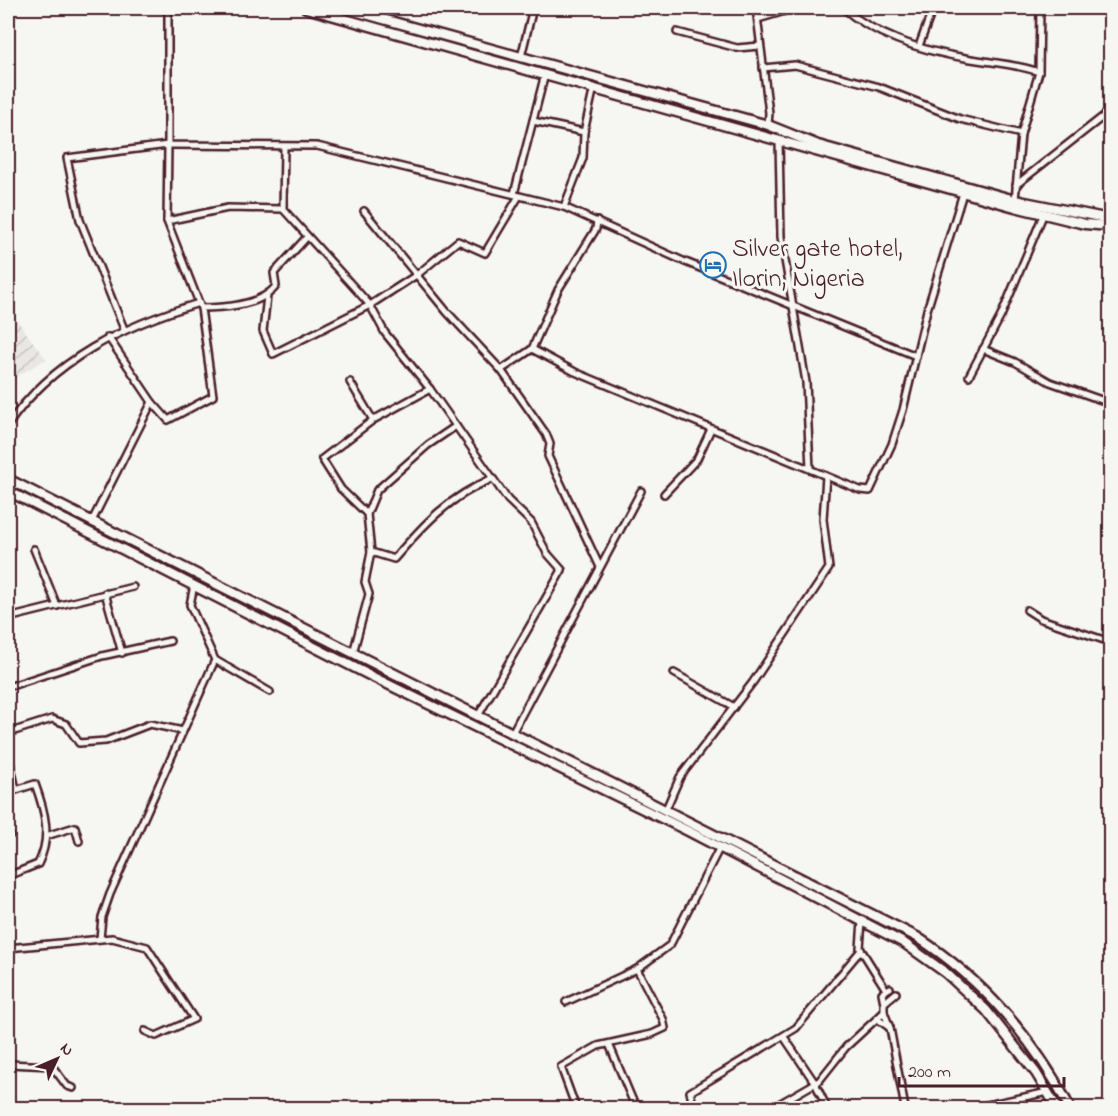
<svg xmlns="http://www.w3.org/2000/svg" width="1118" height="1116" font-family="'Indie Flower',sans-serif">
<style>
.industrial{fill:url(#industrial-furrows)}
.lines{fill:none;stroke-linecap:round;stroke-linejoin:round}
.minor-casing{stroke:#4a1f2b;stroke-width:10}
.primary-casing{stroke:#4a1f2b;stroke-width:13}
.minor{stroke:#f6f6f2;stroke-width:5}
.primary{stroke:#f6f6f2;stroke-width:8}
.labels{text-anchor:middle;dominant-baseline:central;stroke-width:6;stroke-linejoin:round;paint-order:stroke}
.poi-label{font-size:26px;fill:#4a1f2b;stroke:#f6f6f2;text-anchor:start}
</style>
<defs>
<pattern id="industrial-furrows" width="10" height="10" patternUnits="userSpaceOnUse" patternTransform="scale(1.5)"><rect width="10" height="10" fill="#e9e6e3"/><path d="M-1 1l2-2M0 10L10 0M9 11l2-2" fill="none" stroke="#c9c5c3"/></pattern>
</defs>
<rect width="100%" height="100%" fill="#f6f6f2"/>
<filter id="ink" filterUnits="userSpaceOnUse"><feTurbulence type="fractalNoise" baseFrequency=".0167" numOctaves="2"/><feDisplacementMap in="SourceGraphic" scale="12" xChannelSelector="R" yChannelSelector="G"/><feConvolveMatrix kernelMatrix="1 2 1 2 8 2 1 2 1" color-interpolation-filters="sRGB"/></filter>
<g filter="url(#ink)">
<polygon class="industrial" points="8,309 46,359 8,382"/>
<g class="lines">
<g class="minor-casing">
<g id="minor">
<polyline points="168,8 168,145 317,146 564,207 683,261 916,356"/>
<polyline points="756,8 769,113 768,125"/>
<path d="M843 8C877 37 927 52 971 59 995 63 1016 64 1039 72"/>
<polyline points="1108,8 1110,14"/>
<polyline points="758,19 795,8"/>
<polyline points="677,32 737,48 760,46"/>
<polyline points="919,46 933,8"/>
<polyline points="521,57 533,8"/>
<polyline points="763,68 795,65 879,87 960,119 1021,134"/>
<polyline points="533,121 584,132 583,158 564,207"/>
<polyline points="584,132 594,87"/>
<polyline points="779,141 781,237 806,382 810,469"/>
<polyline points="284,148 283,209 370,305 385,333 430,389 508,500 531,522 547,553 562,570 478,716"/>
<polyline points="1016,185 1110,111"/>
<polyline points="514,194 545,74"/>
<polyline points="1015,200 1021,134 1039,72 1040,8"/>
<polyline points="364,211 447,312 501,370 546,434 550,444 548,456 599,565"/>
<polyline points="167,221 228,208 283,209"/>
<polyline points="267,296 263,331 273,354 370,305 418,274 458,241 485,253 519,196"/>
<path d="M201 308C224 308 262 305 276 286L274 273 307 237"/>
<polyline points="124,329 80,220 67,158 168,145 167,221 201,308 213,396 168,420 152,402"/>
<polyline points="532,349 575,372 860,490 870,491 892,444 903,410 927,310 963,193"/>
<polyline points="983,349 1015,362 1050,382 1110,403"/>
<polyline points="501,370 532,349 558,290 596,229 597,221"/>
<polyline points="969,376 1001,316 1044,213"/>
<polyline points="350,382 373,420"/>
<polyline points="430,389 373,420 322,459 341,489 367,514 377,490 428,445 456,426"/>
<path d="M8 425C52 360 125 325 199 303"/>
<polyline points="664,494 697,459 711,429"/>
<path d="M367 514 371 552 394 559C423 525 450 496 492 479"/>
<polyline points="92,521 152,402 108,337"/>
<polyline points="34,549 57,606"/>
<polyline points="194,585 190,605 215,660 270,692"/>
<polyline points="105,593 122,653"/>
<polyline points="1027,610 1041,619 1110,642"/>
<polyline points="8,618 133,587"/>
<polyline points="353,653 369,594 365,582 371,552"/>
<polyline points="674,673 734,707"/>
<polyline points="8,687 102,656 170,641"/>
<polyline points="8,733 52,719 66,724 79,743 106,741 150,724 183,731"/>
<polyline points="512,733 641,491"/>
<path d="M8 752 16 790 35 784C45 811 52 837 38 864L8 876"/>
<polyline points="666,809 680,777 753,682 829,568 823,519 826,476"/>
<polyline points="8,836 10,835"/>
<polyline points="46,836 75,827 79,841"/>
<polyline points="862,921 860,948 885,988"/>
<polyline points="100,939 102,917 110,894 215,660"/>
<polyline points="8,948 112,938 147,947 194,1019 156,1036 145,1031"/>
<polyline points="566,1002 637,969"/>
<polyline points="884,1003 882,993 890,988"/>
<polyline points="884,1012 884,1003 896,993"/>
<polyline points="890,1028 905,1108"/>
<polyline points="784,1037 815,1083 827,1108"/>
<polyline points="609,1044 632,1099 639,1108"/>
<polyline points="8,1064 52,1066 67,1086 73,1088"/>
<polyline points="576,1108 561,1067 598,1046 652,1034 665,1028 663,1019 637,969 670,945 720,847"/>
<polyline points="694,1108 690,1092 796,1028 861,950"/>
<polyline points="772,1108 819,1081 846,1047 884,1012 890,1028 879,1020"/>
<polyline points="973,1108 1048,1092"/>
</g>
</g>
<g class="primary-casing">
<g id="primary">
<polyline points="306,8 1015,207 1085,224 1110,226"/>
<polyline points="343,8 768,125 818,145 1015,200 1110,219"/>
<path d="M8 479 917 937C982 979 1035 1040 1070 1108"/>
<polyline points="8,491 369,675 688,831 904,943 946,973 986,1010 1036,1073 1057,1108"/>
</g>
</g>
<use href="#minor" class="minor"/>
<use href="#primary" class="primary"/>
</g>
</g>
<defs>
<g id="hotel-ring" transform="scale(1.35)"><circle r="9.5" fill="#f6f6f2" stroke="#1f6fb2" stroke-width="1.5"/><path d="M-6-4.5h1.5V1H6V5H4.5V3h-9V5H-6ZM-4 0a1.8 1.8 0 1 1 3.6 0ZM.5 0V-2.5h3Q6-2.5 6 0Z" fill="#1f6fb2"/></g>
</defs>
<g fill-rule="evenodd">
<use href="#hotel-ring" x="713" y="265"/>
</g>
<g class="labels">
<g class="poi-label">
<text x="732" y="250">Silver gate hotel,<tspan x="732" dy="30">Ilorin, Nigeria</tspan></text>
</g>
</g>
<rect width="1118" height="1116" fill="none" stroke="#f6f6f2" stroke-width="30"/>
<rect x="15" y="15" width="1088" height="1086" fill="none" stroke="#4a1f2b" stroke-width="2" filter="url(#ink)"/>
<g transform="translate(57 1059) rotate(46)" stroke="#f6f6f2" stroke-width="4.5" paint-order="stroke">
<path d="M0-4.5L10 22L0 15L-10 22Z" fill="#4a1f2b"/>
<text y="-9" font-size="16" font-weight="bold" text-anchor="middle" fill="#4a1f2b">N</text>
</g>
<path d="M899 1077v9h165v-9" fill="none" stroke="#4a1f2b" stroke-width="3"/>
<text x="908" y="1077" font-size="18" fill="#4a1f2b" stroke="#f6f6f2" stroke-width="4.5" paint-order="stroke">200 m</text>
</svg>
